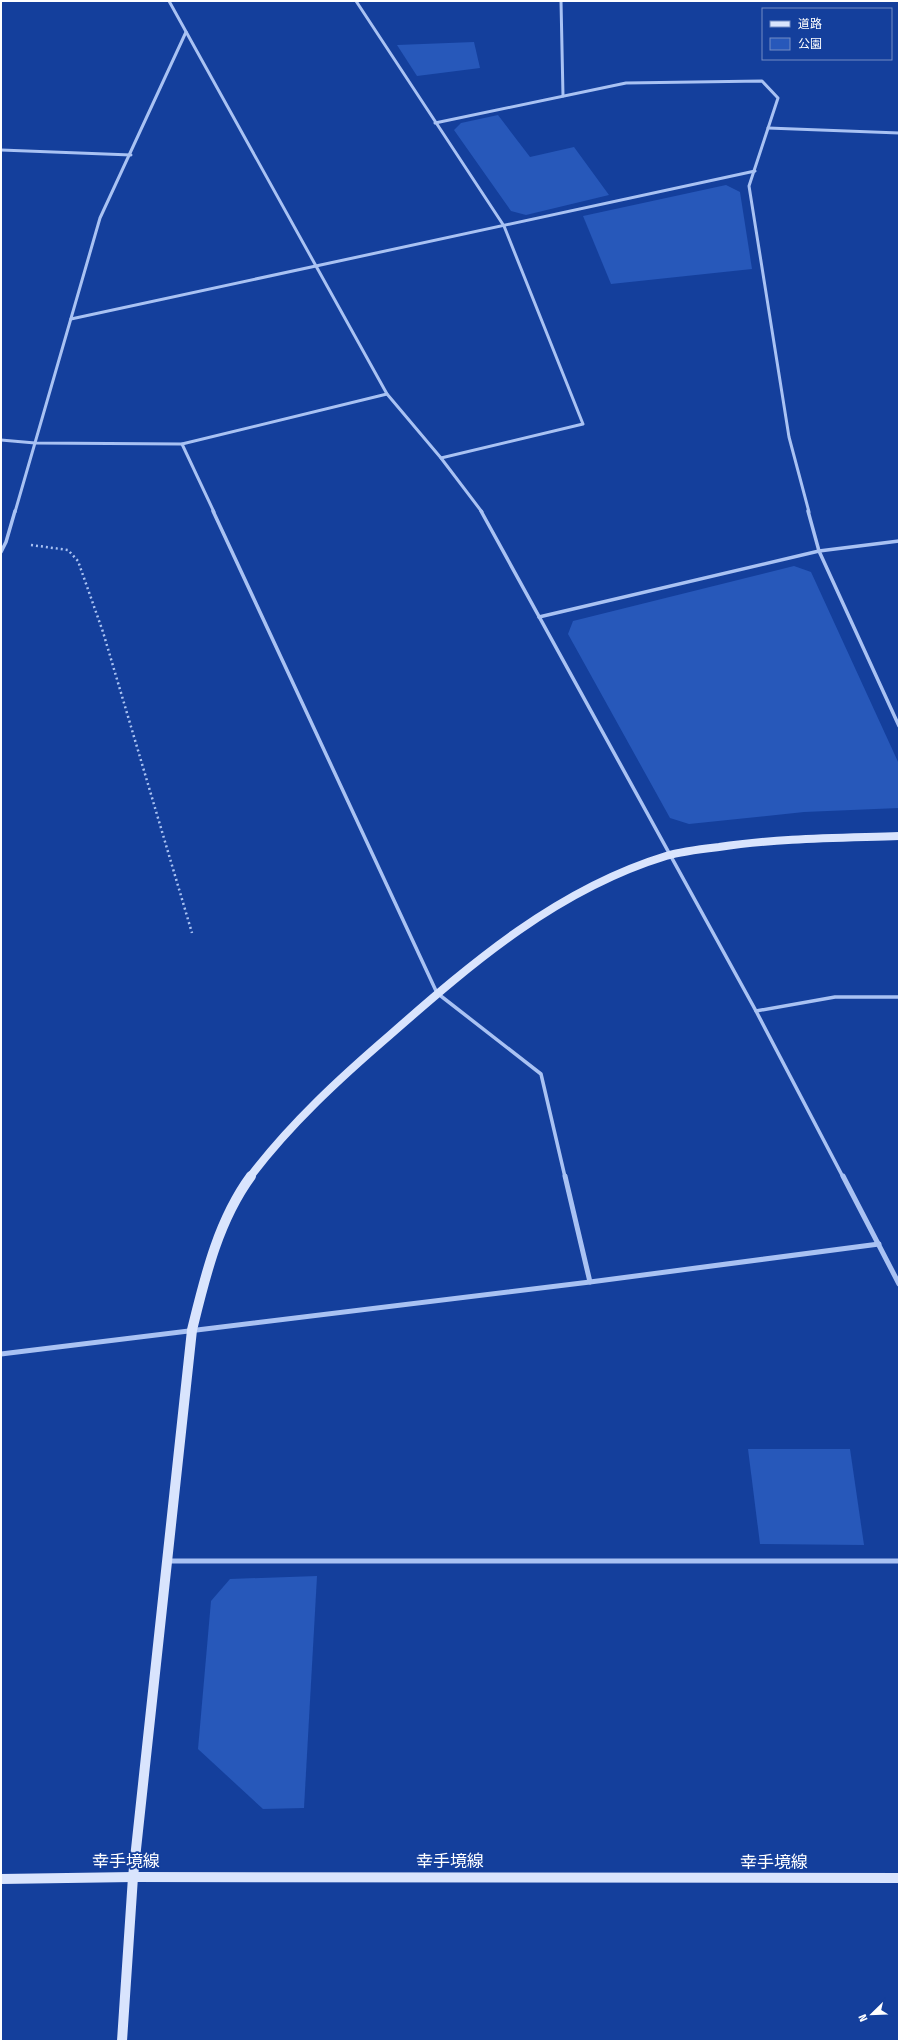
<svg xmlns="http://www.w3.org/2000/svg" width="900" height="2042" font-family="'Fira Sans Condensed','Noto Sans JP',sans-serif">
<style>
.green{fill:#2758ba}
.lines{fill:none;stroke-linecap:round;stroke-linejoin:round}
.path{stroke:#a9c2f3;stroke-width:2.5;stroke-dasharray:2 3;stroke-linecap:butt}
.street-far2{stroke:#a9c2f3;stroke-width:3}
.street-far1{stroke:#a9c2f3;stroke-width:3.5}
.street{stroke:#a9c2f3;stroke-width:5}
.secondary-far1{stroke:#d9e4fd;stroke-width:8}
.secondary{stroke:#d9e4fd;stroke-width:10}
.labels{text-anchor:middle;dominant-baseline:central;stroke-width:3.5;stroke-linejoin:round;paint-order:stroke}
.near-street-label{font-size:17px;fill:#fff;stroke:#143f9c}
</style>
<rect width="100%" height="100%" fill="#143f9c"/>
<g class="green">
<polygon points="474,42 480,68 417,76 397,45"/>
<polygon points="498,115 530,157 574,147 609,195 526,215 511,211 454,130 461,123"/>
<polygon points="726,185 740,192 752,269 611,284 583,216"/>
<polygon points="794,566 811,572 899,764 899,808 804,812 689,824 670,818 568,634 573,621"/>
<polygon points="748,1449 850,1449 864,1545 760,1544"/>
<polygon points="317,1576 304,1808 263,1809 198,1749 211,1601 230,1579"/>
</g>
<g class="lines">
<polyline class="path" points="31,545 68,550 78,561 103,632 192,933"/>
<g class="street-far2">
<polyline points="169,1 387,394 441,458 482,512"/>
<polyline points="356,1 504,226 583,424 441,458"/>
<polyline points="561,1 563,96"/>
<polyline points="435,123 626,83 762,81 778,98 749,186 789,437 809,512"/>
<polyline points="768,128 899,133"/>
<polyline points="1,150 131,155"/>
<polyline points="71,319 755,171"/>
<polyline points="1,440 35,443 182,444 387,394"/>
<polyline points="182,444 214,512"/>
<polyline points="15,512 100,218 186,32"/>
</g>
<g class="street-far1">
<polyline points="213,511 437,993 541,1074 565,1177"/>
<polyline points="481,511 756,1011 843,1177"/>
<polyline points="808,511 819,551 899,726"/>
<polyline points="1,552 6,542 15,511"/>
<polyline points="539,617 819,551 899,541"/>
<polyline points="756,1011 835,997 899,997"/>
</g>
<g class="street">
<polyline points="565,1176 590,1282"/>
<polyline points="843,1176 899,1284"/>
<polyline points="1,1354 590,1282 879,1244"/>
<polyline points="168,1561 899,1561"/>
</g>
<path class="secondary-far1" d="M250 1177C290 1124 340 1078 390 1035 473 962 558 889 666 856 682 851 701 849 719 847 778 838 839 838 899 836"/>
<g class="secondary">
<polyline points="1,1879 133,1877 899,1878"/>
<path d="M122 2041 133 1877 192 1330C205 1277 218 1221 251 1176"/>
</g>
</g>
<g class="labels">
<g class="near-street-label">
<text x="126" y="1861">幸手境線</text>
<text x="450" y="1861">幸手境線</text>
<text x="774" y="1862">幸手境線</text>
</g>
</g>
<rect width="900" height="2042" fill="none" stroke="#ffffff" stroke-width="4"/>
<rect x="762" y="8" width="130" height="52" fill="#143f9c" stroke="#728cc4"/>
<rect x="770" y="21" width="20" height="6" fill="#d9e4fd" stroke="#728cc4"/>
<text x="798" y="28" font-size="12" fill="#ffffff">道路</text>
<rect x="770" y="38" width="20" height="12" fill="#2758ba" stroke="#728cc4"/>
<text x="798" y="48" font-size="12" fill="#ffffff">公園</text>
<g transform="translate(872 2014) rotate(247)" stroke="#143f9c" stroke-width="3" paint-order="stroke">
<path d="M0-3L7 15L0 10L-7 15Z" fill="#ffffff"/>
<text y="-6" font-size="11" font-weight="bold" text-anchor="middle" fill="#ffffff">N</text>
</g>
</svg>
